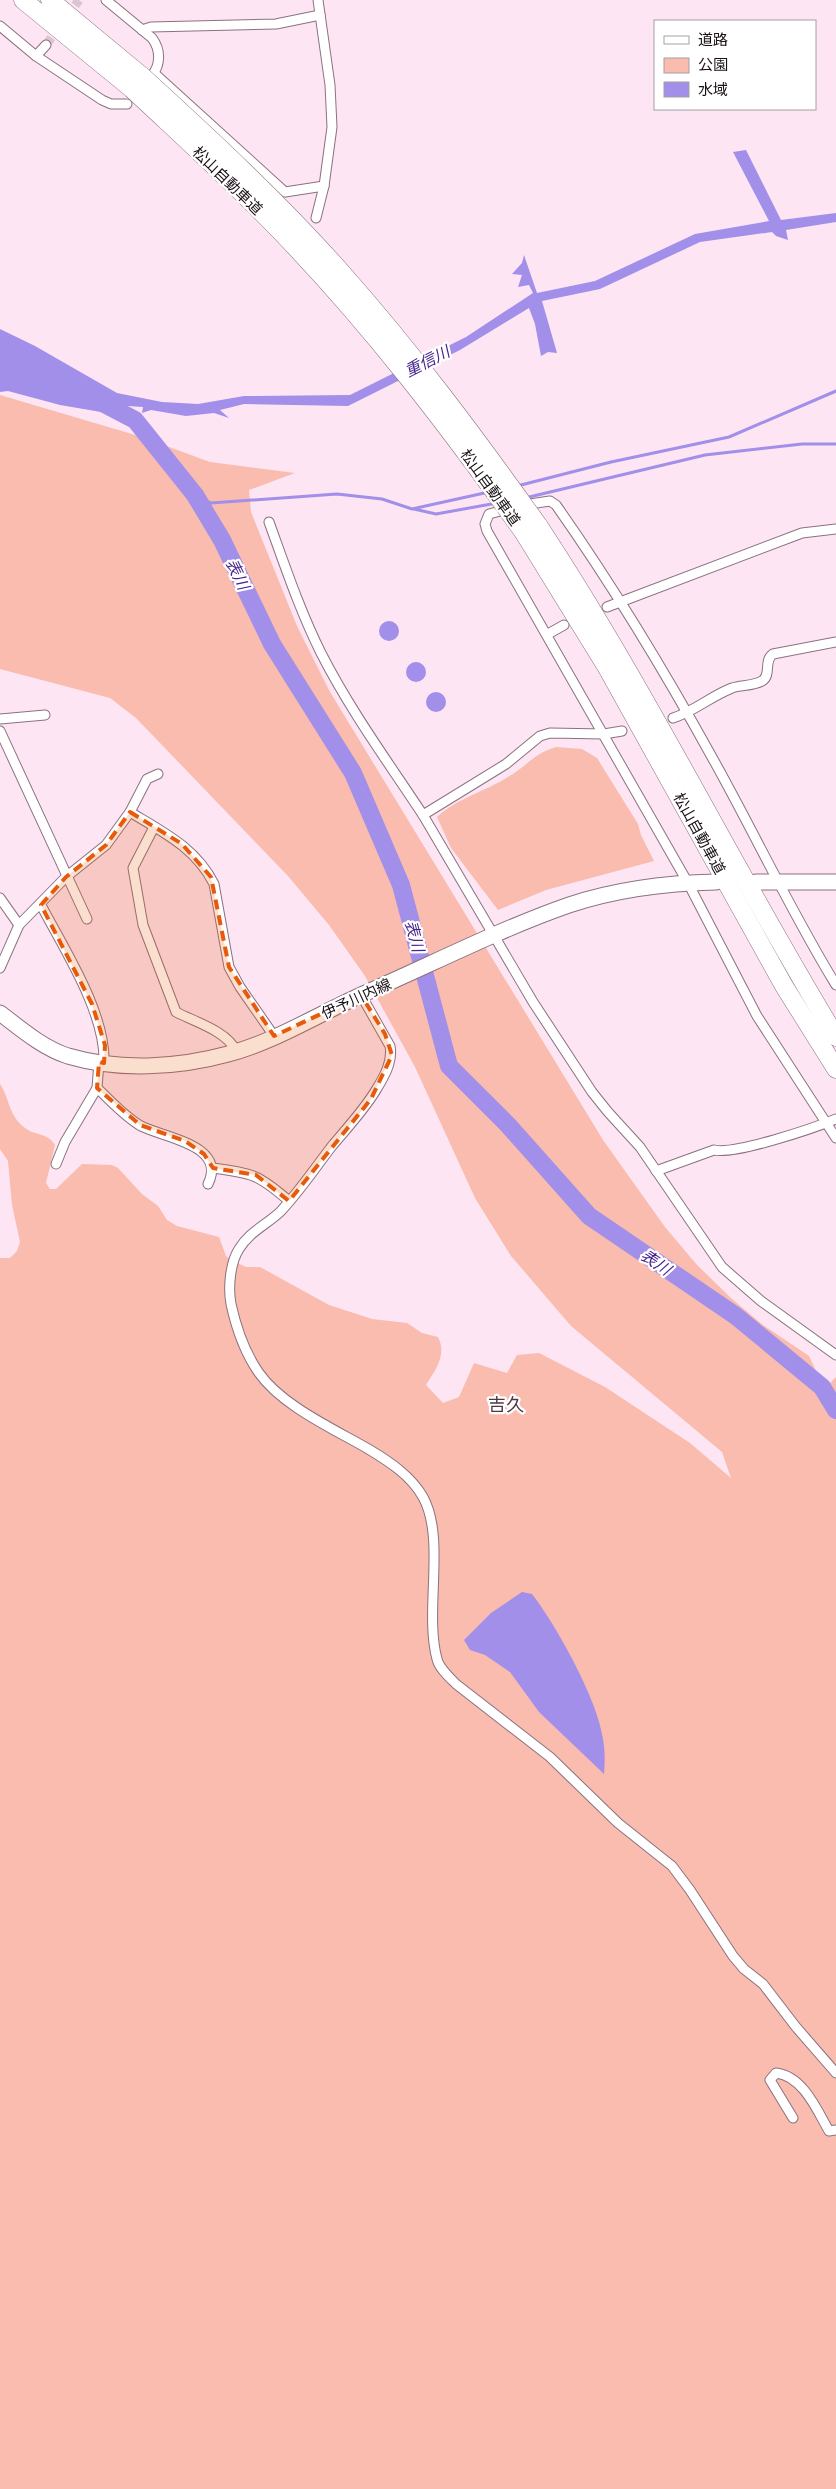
<svg xmlns="http://www.w3.org/2000/svg" width="836" height="2489" font-family="'Open Sans','Noto Sans JP',sans-serif">
<style>
.green{fill:#f9bcae}
.water{fill:#a18fe9}
.lines{fill:none;stroke-linecap:round;stroke-linejoin:round}
.stream{stroke:#a18fe9;stroke-width:3}
.river{stroke:#a18fe9;stroke-width:18}
.minor-tunnel{stroke:#dbc5d2;stroke-width:9;stroke-dasharray:9 4.5;stroke-linecap:butt}
.minor-casing{stroke:#8b7180;stroke-width:11}
.primary-casing{stroke:#8b7180;stroke-width:17}
.motorway-casing{stroke:#8b7180;stroke-width:19}
.minor{stroke:#fff;stroke-width:9}
.primary{stroke:#fff;stroke-width:15}
.motorway{stroke:#fff;stroke-width:18}
.motorway-bridge-casing{stroke:#8b7180;stroke-width:19;stroke-linecap:butt}
.motorway-bridge{stroke:#fff;stroke-width:18}
.marked{fill:#e8590c;fill-opacity:0.2;stroke:#e8590c;stroke-width:4;stroke-dasharray:10 6;stroke-linejoin:round}
.labels{text-anchor:middle;dominant-baseline:central;stroke-width:4.5;stroke-linejoin:round;paint-order:stroke}
.street-label{font-size:15px;fill:#190f15;stroke:#fff}
.water-label{font-size:16px;font-style:italic;fill:#47268d;stroke:#fff}
.quarter-label{font-size:18px;fill:#4e3745;stroke:#fff}
</style>
<rect width="100%" height="100%" fill="#fde5f3"/>
<g class="green">
<path d="M0 395 142 437 210 462 295 473 249 490 251 512 297 626 330 692 603 1140 665 1227 697 1265 732 1299 763 1325 809 1356 818 1375 829 1384 836 1377V2489H0V1258H10L17 1251 20 1242 12 1205 8 1161 0 1149V1084C10 1099 8 1115 25 1128 35 1136 47 1132 55 1145L46 1183 50 1189H56L82 1164 112 1165 118 1168 142 1194 158 1206 167 1220 177 1226 219 1237 226 1256 231 1260 246 1267H260L329 1305 372 1319 407 1323 422 1333 438 1337C447 1355 436 1369 426 1385L443 1403 459 1397 474 1363 507 1373 517 1355 539 1353 605 1387 690 1443 731 1478 722 1452 571 1326 511 1256 475 1198 415 1067 365 976 329 925 288 876 136 718 110 698 0 669Z"/>
<path d="M556 747 582 749 597 758 638 824 641 835 654 861 546 890 498 910 451 848 437 817C456 799 486 791 508 777 527 766 533 754 556 747Z"/>
</g>
<g class="water">
<polygon points="746,150 781,220 836,213 836,222 786,230 788,240 776,236 772,232 700,242 600,289 542,301 557,353 548,352 541,356 535,324 529,308 460,350 348,406 244,404 220,410 229,418 214,413 186,416 151,410 142,413 143,407 128,406 107,413 60,405 8,391 0,392 0,329 35,346 117,393 162,402 198,404 244,396 350,395 466,337 533,293 529,285 518,287 522,275 512,274 522,263 524,255 537,293 595,281 695,234 769,221 733,152"/>
<circle cx="389" cy="631" r="10"/>
<circle cx="416" cy="672" r="10"/>
<circle cx="436" cy="702" r="10"/>
<path d="M522 1592 532 1594C556 1625 598 1700 603 1739 605 1750 605 1762 604 1774L539 1712 510 1672 485 1655 470 1650 464 1640 491 1613Z"/>
</g>
<g class="lines">
<g class="stream">
<polyline points="517,486 611,462 729,437 836,391"/>
<polyline points="195,495 211,503 337,494 382,499 412,509 489,492"/>
<polyline points="525,498 705,455 802,444 836,444"/>
<polyline points="414,509 436,514 497,503"/>
</g>
<polyline class="river" points="95,399 135,420 195,495 222,540 272,644 353,773 401,885 449,1066 508,1125 589,1216 736,1316 822,1387 836,1410"/>
<g class="minor-tunnel">
<polyline points="67,16 79,0"/>
<polyline points="46,45 59,27"/>
</g>
<g class="minor-casing">
<g id="minor">
<path d="M106 0 152 38C161 50 161 65 151 77"/>
<polyline points="0,26 36,56 102,100 111,104 127,104"/>
<polyline points="142,30 151,27 276,24 320,15"/>
<polyline points="36,56 46,45"/>
<polyline points="154,73 285,192 324,186"/>
<polyline points="316,218 324,186 332,127 330,85 318,0"/>
<path d="M523 505 550 501 556 505C613 586 665 672 713 759 755 834 791 912 836 985"/>
<polyline points="508,509 489,514 485,524 487,531 688,883 757,1016 836,1138"/>
<path d="M269 522C285 566 300 611 321 653 350 710 388 762 423 815"/>
<polyline points="607,607 802,533 836,529"/>
<polyline points="548,634 564,625"/>
<path d="M673 718C695 711 711 696 732 688 741 685 753 686 762 681 772 675 763 661 773 654L836 642"/>
<polyline points="0,719 45,715"/>
<polyline points="0,731 87,919"/>
<polyline points="622,731 604,734 550,733 540,736 506,764 423,815 533,1002 592,1092 608,1112 640,1147 722,1267 761,1301 836,1355"/>
<path d="M130 812C163 832 196 848 214 884L229 967 240 987 274 1036"/>
<path d="M154 827 133 868 143 925 176 1012C195 1022 227 1031 236 1051"/>
<polyline points="0,898 19,925"/>
<path d="M41 905C64 949 106 1013 104 1063"/>
<polyline points="0,968 19,925 66,877 106,845 130,812 147,779 158,774"/>
<path d="M361 995 390 1046C393 1062 384 1077 376 1090 364 1110 347 1128 332 1146 315 1168 299 1192 280 1212 266 1225 249 1232 239 1249 230 1263 228 1288 231 1304 236 1327 245 1353 259 1373 282 1406 336 1430 370 1450 390 1462 411 1476 423 1497 446 1539 424 1611 437 1659 439 1668 449 1677 456 1684L550 1757 618 1823 672 1866 690 1890 733 1956 744 1969 763 1984 796 2027 836 2073"/>
<path d="M97 1088C110 1100 125 1117 141 1126 165 1138 227 1145 208 1184"/>
<polyline points="56,1164 65,1142 97,1088 99,1062"/>
<path d="M213 1168C253 1173 259 1175 289 1201"/>
<path d="M656 1171 714 1150C735 1155 814 1128 836 1119"/>
<path d="M793 2118 770 2080 776 2073C803 2076 817 2110 829 2131L836 2130"/>
</g>
</g>
<g class="primary-casing">
<g id="primary">
<polyline points="756,882 836,882"/>
<path d="M0 1013C21 1029 43 1048 68 1056 119 1071 177 1068 228 1054 274 1042 317 1015 361 995 428 966 500 929 569 905 617 889 666 883 716 882"/>
</g>
</g>
<g class="motorway-casing">
<g id="motorway">
<polyline points="23,0 132,89"/>
<polyline points="50,0 143,77"/>
<path d="M538 525C647 690 733 868 836 1037"/>
<polyline points="524,533 606,666 784,986 836,1069"/>
</g>
</g>
<use href="#minor" class="minor"/>
<use href="#primary" class="primary"/>
<use href="#motorway" class="motorway"/>
<g class="motorway-bridge-casing">
<g id="motorway-bridge">
<path d="M143 77C212 140 280 203 342 273 413 353 476 438 538 525"/>
<path d="M132 89C182 136 232 181 279 230 370 324 449 427 524 533"/>
</g>
</g>
<use href="#motorway-bridge" class="motorway-bridge"/>
</g>
<path class="marked" d="M130 812 182 844 211 877 229 967 274 1036 361 995 385 1034 392 1055 371 1099 289 1201 256 1175 213 1168 204 1154 185 1141 140 1125 97 1088 99 1062 104 1063 105 1045 92 1004 41 905 66 877 106 845Z"/>
<g class="labels">
<g class="street-label">
<text transform="translate(228 180) rotate(44)">松山自動車道</text>
<text transform="translate(491 487) rotate(54)">松山自動車道</text>
<text transform="translate(700 833) rotate(61)">松山自動車道</text>
<text transform="translate(356 998) rotate(-25)">伊予川内線</text>
</g>
<g class="water-label">
<text transform="translate(427 361) rotate(-27)">重信川</text>
<text transform="translate(238 574) rotate(64)">表川</text>
<text transform="translate(415 936) rotate(75)">表川</text>
<text transform="translate(656 1262) rotate(34)">表川</text>
</g>
<g class="quarter-label">
<text x="506" y="1404">吉久</text>
</g>
</g>
<rect x="654" y="20" width="162" height="90" fill="#ffffff" stroke="#a39fa1"/>
<rect x="664" y="36" width="25" height="8" fill="#ffffff" stroke="#a39fa1"/>
<text x="698" y="45" font-size="15" fill="#190f15">道路</text>
<rect x="664" y="58" width="25" height="15" fill="#f9bcae" stroke="#a39fa1"/>
<text x="698" y="70" font-size="15" fill="#190f15">公園</text>
<rect x="664" y="82" width="25" height="15" fill="#a18fe9" stroke="#a39fa1"/>
<text x="698" y="95" font-size="15" fill="#190f15">水域</text>
</svg>
